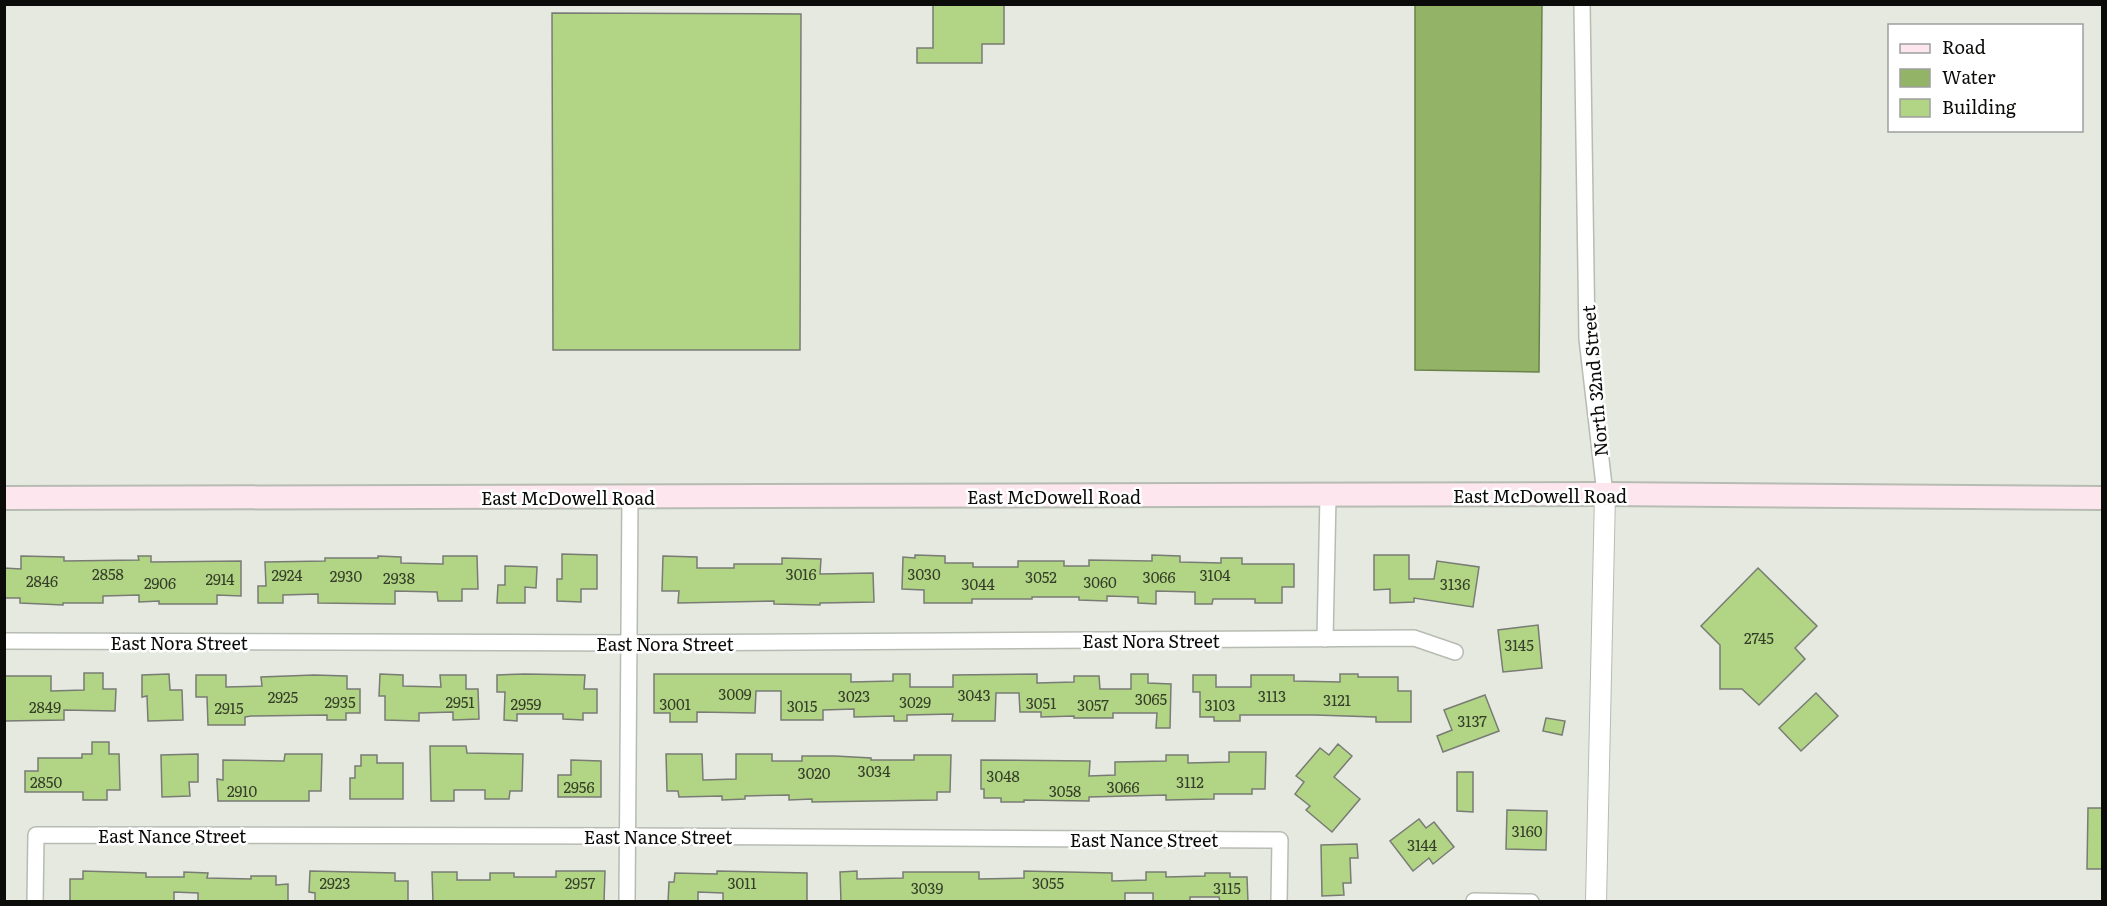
<svg xmlns="http://www.w3.org/2000/svg" width="2107" height="906" font-family="Literata,serif">
<style>
.water{fill:#93b466;stroke:#6a824a;stroke-width:1.5}
.building{fill:#b2d585;stroke:#787c74;stroke-width:1.5}
.lines{fill:none;stroke-linecap:round;stroke-linejoin:round}
.minor-casing{stroke:#b7bcb3;stroke-width:18}
.tertiary-casing{stroke:#b7bcb3;stroke-width:22}
.secondary-casing{stroke:#b7bcb3;stroke-width:26}
.minor{stroke:#fff;stroke-width:15}
.tertiary{stroke:#fff;stroke-width:20}
.secondary{stroke:#fee6ef;stroke-width:22}
.labels{text-anchor:middle;dominant-baseline:central;stroke-width:5;stroke-linejoin:round;paint-order:stroke}
.number-label{font-size:15px;fill:#353e28}
.street-label{font-size:18px;fill:#0b0c09;stroke:#fff}
</style>
<rect width="100%" height="100%" fill="#e5e9e0"/>
<polygon class="water" points="1415,5 1542,5 1539,372 1415,370"/>
<g class="building">
<polygon points="933,4 1004,4 1004,44 982,44 982,63 917,63 917,48 933,48"/>
<polygon points="552,13 801,14 800,350 553,350"/>
<polygon points="562,554 597,555 597,589 581,589 581,602 557,601 557,579 562,579"/>
<polygon points="915,555 945,556 945,563 973,563 973,567 1018,567 1018,561 1064,561 1064,566 1089,566 1089,560 1152,561 1152,555 1180,556 1180,562 1221,563 1221,558 1242,558 1242,564 1294,564 1294,587 1282,587 1282,603 1255,603 1255,599 1213,599 1212,604 1195,604 1195,592 1156,591 1156,604 1138,603 1138,597 1107,596 1107,601 1079,600 1079,597 1032,597 1032,599 972,599 972,603 924,603 924,590 902,589 903,557 915,558"/>
<polygon points="1374,555 1409,555 1409,579 1434,579 1437,561 1479,567 1473,607 1414,598 1414,602 1390,603 1390,589 1374,590"/>
<polygon points="21,556 64,557 64,561 139,560 138,556 151,556 151,562 241,561 241,596 217,595 217,604 159,604 159,601 139,602 139,595 103,596 103,603 63,603 63,605 20,603 20,598 4,598 4,568 21,569"/>
<polygon points="378,556 401,557 401,563 443,564 443,556 477,556 478,589 462,589 462,601 438,601 437,592 395,591 395,604 318,603 318,594 283,595 283,603 258,603 258,586 266,586 265,562 325,561 325,558 378,558"/>
<polygon points="663,556 697,557 697,568 734,568 734,564 782,564 782,558 821,559 820,574 873,573 874,602 820,603 820,605 774,604 774,601 678,603 679,591 662,591"/>
<polygon points="505,566 537,567 536,588 525,587 525,603 497,603 498,585 505,585"/>
<polygon points="1758,568 1817,626 1795,648 1805,659 1759,705 1742,689 1720,689 1720,645 1701,626"/>
<polygon points="1538,625 1542,668 1503,672 1498,630"/>
<polygon points="84,673 103,673 103,689 116,689 115,711 64,710 64,720 4,721 4,676 51,676 51,691 84,690"/>
<polygon points="169,674 170,690 182,690 183,720 148,721 147,696 142,697 142,675"/>
<polygon points="380,674 403,675 403,686 441,687 440,675 466,675 466,689 478,689 479,719 453,720 453,712 419,713 419,721 385,720 385,696 379,696"/>
<polygon points="525,674 585,675 584,689 597,689 597,713 583,713 583,720 563,719 563,714 517,714 517,721 504,720 505,692 497,692 497,675"/>
<polygon points="654,674 851,674 851,682 893,681 893,674 910,674 910,687 953,687 953,675 1037,674 1037,683 1074,682 1074,676 1099,676 1100,689 1131,689 1131,674 1148,674 1148,683 1171,684 1170,728 1156,728 1157,713 1113,713 1113,718 1074,718 1074,716 1041,717 1041,712 1020,712 1019,693 996,693 995,721 952,721 953,714 907,715 907,721 894,721 894,716 854,717 854,709 823,710 823,720 781,720 781,691 756,691 755,713 697,712 697,722 670,722 670,713 654,713"/>
<polygon points="1340,674 1358,674 1358,677 1398,677 1398,691 1411,691 1411,722 1376,722 1376,717 1315,715 1240,715 1240,721 1214,721 1214,717 1200,717 1200,692 1193,692 1193,675 1216,675 1216,687 1251,687 1251,675 1294,675 1294,681 1340,682"/>
<polygon points="196,675 226,675 226,687 262,686 261,677 314,675 347,676 347,689 360,689 360,713 346,713 346,720 327,720 327,715 251,716 245,717 245,725 208,725 207,697 196,697"/>
<polygon points="1816,693 1838,716 1801,751 1779,728"/>
<polygon points="1485,695 1499,731 1443,752 1437,736 1452,730 1444,710"/>
<polygon points="1546,718 1565,721 1562,735 1543,731"/>
<polygon points="92,742 109,742 109,754 119,754 120,790 107,790 107,800 83,800 83,792 25,792 25,771 38,771 38,758 82,758 82,754 92,754"/>
<polygon points="1338,744 1352,756 1334,777 1360,799 1332,832 1306,810 1310,806 1295,794 1304,782 1296,776 1320,748 1329,755"/>
<polygon points="430,746 466,746 467,753 523,754 522,791 510,791 509,799 485,799 485,790 454,790 454,801 431,801"/>
<polygon points="1229,752 1266,752 1265,789 1252,789 1252,794 1214,794 1214,799 1166,800 1166,795 1089,797 1089,801 1024,800 1024,802 1001,802 1001,798 984,798 984,789 981,789 981,760 1090,761 1089,776 1115,775 1115,762 1166,761 1166,755 1188,755 1188,763 1229,762"/>
<polygon points="198,754 198,782 189,782 190,796 162,797 161,755"/>
<polygon points="285,754 322,754 321,791 309,791 309,801 218,801 217,779 223,780 223,760 284,761"/>
<polygon points="666,754 702,754 703,780 736,779 736,754 772,754 772,761 802,761 802,756 835,756 871,758 871,760 914,760 914,755 951,755 950,792 937,792 937,800 812,802 812,799 789,800 789,795 745,796 745,799 722,800 722,796 679,797 678,791 667,791"/>
<polygon points="361,755 377,755 377,763 403,763 403,799 350,799 350,778 355,778 355,766 361,766"/>
<polygon points="571,760 601,761 601,797 558,797 558,775 571,775"/>
<polygon points="1457,772 1473,772 1473,812 1457,811"/>
<polygon points="2088,808 2103,808 2102,869 2087,869"/>
<polygon points="1507,810 1547,811 1546,850 1506,849"/>
<polygon points="1419,819 1426,828 1434,822 1454,847 1433,864 1429,858 1413,871 1390,841"/>
<polygon points="1357,844 1358,858 1350,858 1351,883 1343,883 1344,895 1322,896 1321,845"/>
<polygon points="83,871 146,873 146,877 184,877 184,872 208,873 207,878 251,879 251,876 276,876 276,885 288,884 288,902 198,902 198,893 174,892 174,902 70,902 70,879 83,879"/>
<polygon points="310,871 395,873 395,881 408,881 408,902 315,902 315,893 309,892"/>
<polygon points="556,871 605,871 604,902 433,902 432,872 457,872 457,880 490,880 490,873 514,873 514,877 556,877"/>
<polygon points="717,871 807,873 807,902 723,902 723,893 698,892 698,902 668,902 669,882 674,882 675,873 717,874"/>
<polygon points="857,871 857,879 903,878 903,872 979,872 979,879 1024,878 1024,871 1112,873 1112,881 1146,880 1146,872 1166,872 1166,877 1205,876 1205,873 1230,873 1230,877 1247,877 1248,902 1220,902 1219,897 1190,897 1190,902 1153,902 1153,893 1125,893 1125,902 841,902 840,872"/>
</g>
<g class="lines">
<g class="minor-casing">
<g id="minor">
<polyline points="1582,4 1587,339 1605,494"/>
<polyline points="1325,639 1328,496"/>
<polyline points="4,641 630,643 1414,638 1455,652"/>
<polyline points="1474,901 1531,902"/>
<polyline points="35,902 36,835 628,836 1280,840 1279,902"/>
<polyline points="627,902 630,497"/>
</g>
</g>
<g class="tertiary-casing">
<polyline id="tertiary" points="1596,902 1605,494"/>
</g>
<g class="secondary-casing">
<polyline id="secondary" points="4,498 1605,494 2102,498"/>
</g>
<use href="#minor" class="minor"/>
<use href="#tertiary" class="tertiary"/>
<use href="#secondary" class="secondary"/>
</g>
<g class="labels">
<g class="number-label">
<text x="108" y="573">2858</text>
<text x="801" y="573">3016</text>
<text x="924" y="573">3030</text>
<text x="287" y="574">2924</text>
<text x="1215" y="574">3104</text>
<text x="346" y="575">2930</text>
<text x="1041" y="576">3052</text>
<text x="1159" y="576">3066</text>
<text x="399" y="577">2938</text>
<text x="220" y="578">2914</text>
<text x="42" y="580">2846</text>
<text x="1100" y="581">3060</text>
<text x="160" y="582">2906</text>
<text x="978" y="583">3044</text>
<text x="1455" y="583">3136</text>
<text x="1759" y="637">2745</text>
<text x="1519" y="644">3145</text>
<text x="735" y="693">3009</text>
<text x="974" y="694">3043</text>
<text x="854" y="695">3023</text>
<text x="1272" y="695">3113</text>
<text x="283" y="696">2925</text>
<text x="1151" y="698">3065</text>
<text x="1337" y="699">3121</text>
<text x="340" y="701">2935</text>
<text x="460" y="701">2951</text>
<text x="915" y="701">3029</text>
<text x="1041" y="702">3051</text>
<text x="526" y="703">2959</text>
<text x="675" y="703">3001</text>
<text x="1093" y="704">3057</text>
<text x="1220" y="704">3103</text>
<text x="802" y="705">3015</text>
<text x="45" y="706">2849</text>
<text x="229" y="707">2915</text>
<text x="1472" y="720">3137</text>
<text x="874" y="770">3034</text>
<text x="814" y="772">3020</text>
<text x="1003" y="775">3048</text>
<text x="46" y="781">2850</text>
<text x="1190" y="781">3112</text>
<text x="579" y="786">2956</text>
<text x="1123" y="786">3066</text>
<text x="242" y="790">2910</text>
<text x="1065" y="790">3058</text>
<text x="1527" y="830">3160</text>
<text x="1422" y="844">3144</text>
<text x="335" y="882">2923</text>
<text x="580" y="882">2957</text>
<text x="742" y="882">3011</text>
<text x="1048" y="882">3055</text>
<text x="927" y="887">3039</text>
<text x="1227" y="887">3115</text>
</g>
<g class="street-label">
<text transform="translate(1594 381) rotate(-95)">North 32nd Street</text>
<text x="1540" y="495">East McDowell Road</text>
<text x="1054" y="496">East McDowell Road</text>
<text x="568" y="497">East McDowell Road</text>
<text x="1151" y="640">East Nora Street</text>
<text x="179" y="642">East Nora Street</text>
<text x="665" y="643">East Nora Street</text>
<text x="172" y="835">East Nance Street</text>
<text x="658" y="836">East Nance Street</text>
<text x="1144" y="839">East Nance Street</text>
</g>
</g>
<rect width="2107" height="906" fill="none" stroke="#0b0c09" stroke-width="12"/>
<rect x="1888" y="24" width="195" height="108" fill="#ffffff" stroke="#9d9e9d" stroke-width="1.5"/>
<rect x="1900" y="44" width="30" height="9" fill="#fee6ef" stroke="#9d9e9d" stroke-width="1.5"/>
<text x="1942" y="54" font-size="18" fill="#0b0c09">Road</text>
<rect x="1900" y="69" width="30" height="18" fill="#93b466" stroke="#9d9e9d" stroke-width="1.5"/>
<text x="1942" y="84" font-size="18" fill="#0b0c09">Water</text>
<rect x="1900" y="99" width="30" height="18" fill="#b2d585" stroke="#9d9e9d" stroke-width="1.5"/>
<text x="1942" y="114" font-size="18" fill="#0b0c09">Building</text>
</svg>
